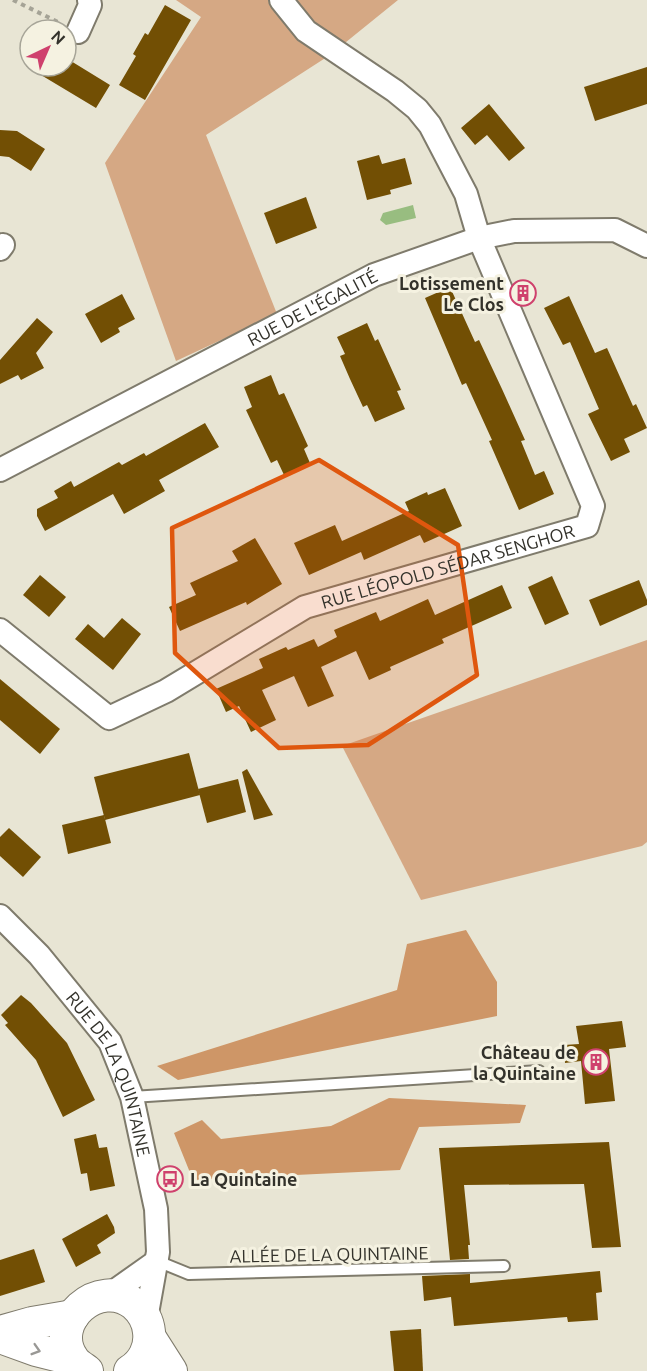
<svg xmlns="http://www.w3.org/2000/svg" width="647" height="1371" font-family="Ubuntu,sans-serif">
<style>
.green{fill:#d5a884}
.forest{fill:#ce9667}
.water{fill:#98bd80}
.building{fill:#724f04}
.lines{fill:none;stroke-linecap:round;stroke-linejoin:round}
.lane-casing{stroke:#7f7b6c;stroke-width:14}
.street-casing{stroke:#7f7b6c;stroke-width:26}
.secondary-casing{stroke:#7f7b6c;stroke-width:34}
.path{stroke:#a5a396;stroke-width:4;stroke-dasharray:4.5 4.5;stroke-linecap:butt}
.lane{stroke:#fff;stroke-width:10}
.street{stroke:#fff;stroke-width:22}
.secondary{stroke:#fff;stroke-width:32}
.oneway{stroke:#999895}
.marked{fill:#df570e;fill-opacity:0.2;stroke:#df570e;stroke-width:4.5;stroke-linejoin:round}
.labels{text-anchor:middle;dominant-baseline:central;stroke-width:6;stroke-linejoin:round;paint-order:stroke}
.poi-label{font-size:18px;font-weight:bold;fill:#33322b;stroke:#f5f2e1;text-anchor:end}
.street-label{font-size:18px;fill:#33322b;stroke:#f5f2e1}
</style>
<rect width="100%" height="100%" fill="#e8e5d4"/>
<g class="green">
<polygon points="176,0 398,0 330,55 206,135 277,314 176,361 105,163 201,17"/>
<polygon points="647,640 647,842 642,846 421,900 342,746"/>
</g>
<g class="forest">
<polygon points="466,930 497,982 497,1016 178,1080 157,1066 397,990 407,944"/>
<polygon points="389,1098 526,1105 520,1123 419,1127 400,1170 193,1180 174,1133 202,1120 221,1139 331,1126"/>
</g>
<polygon class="water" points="413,205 416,218 386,225 380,220 383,213"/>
<g class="building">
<polygon points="165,5 191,20 145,100 119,85 136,56 133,54 145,33 148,35"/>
<polygon points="66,58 110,85 96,108 26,66 66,66"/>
<polygon points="647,67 647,104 595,121 584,87"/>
<polygon points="489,104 525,148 509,161 487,135 475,145 461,128"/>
<polygon points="0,130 17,131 45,149 31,171 9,157 0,156"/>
<polygon points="379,155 382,164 405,158 412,184 390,190 391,194 367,200 357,161"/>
<polygon points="306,197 317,228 276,244 264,213"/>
<polygon points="450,287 475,342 479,340 502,389 525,440 521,441 535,475 544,471 554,494 519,510 489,441 492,440 466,383 462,385 425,298"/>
<polygon points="122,294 135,319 118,328 120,332 101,343 85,314"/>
<polygon points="569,296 595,353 607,348 633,406 636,404 647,428 624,439 630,452 611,461 588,414 599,409 570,342 563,345 544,308"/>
<polygon points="37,318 53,332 36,353 44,368 21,380 18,375 0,384 0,360"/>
<polygon points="367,323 375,341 378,339 401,390 397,391 405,409 375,422 367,405 363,407 350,379 340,356 345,354 337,337"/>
<polygon points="271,375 279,395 284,393 308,446 304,449 310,463 284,475 277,460 271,463 246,410 252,407 244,387"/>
<polygon points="205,423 219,447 159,480 165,491 124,514 113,494 45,531 37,516 37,509 58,498 54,491 71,481 74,487 119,462 122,465 144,453 146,456"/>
<polygon points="445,488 462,526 424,543 420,535 364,560 361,552 309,575 294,543 335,525 342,541 409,511 405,502 427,492 428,495"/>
<polygon points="255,538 282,584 247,605 246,602 180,631 169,607 196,595 190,583 238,561 232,551"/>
<polygon points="40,575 66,597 49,617 23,595"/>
<polygon points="552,576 569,614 545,625 528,587"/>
<polygon points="639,580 647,600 647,605 600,626 589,600"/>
<polygon points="502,585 512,608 442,639 444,643 390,667 391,670 369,680 356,651 321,667 334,696 308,707 294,676 262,690 276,720 251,732 239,706 226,712 216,689 263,668 259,659 286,647 288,650 314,639 318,647 337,637 334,630 376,612 380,621 428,599 435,615"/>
<polygon points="122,618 141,634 113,670 75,639 88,624 104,638"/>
<polygon points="0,679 60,729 40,754 0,720"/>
<polygon points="189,753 200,795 105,820 94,777"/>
<polygon points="247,769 273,815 254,820 242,772"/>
<polygon points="238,779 246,812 207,823 198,789"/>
<polygon points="104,815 111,843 68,854 62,825"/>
<polygon points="9,828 41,857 23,877 0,856 0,837"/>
<polygon points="21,995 31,1003 67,1043 95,1100 63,1117 36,1060 5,1025 8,1023 1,1015"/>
<polygon points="622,1021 626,1047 609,1049 615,1101 585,1104 581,1061 565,1063 564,1045 579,1044 576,1026"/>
<polygon points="96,1134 99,1148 107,1147 115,1186 90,1191 87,1173 81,1174 74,1139"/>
<polygon points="609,1142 621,1247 592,1248 584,1184 464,1185 470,1245 468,1245 469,1259 450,1260 439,1148"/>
<polygon points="107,1214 114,1227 115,1233 97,1245 101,1253 76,1267 62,1239"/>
<polygon points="34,1249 45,1282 0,1296 0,1260"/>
<polygon points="600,1271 602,1292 596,1293 598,1320 568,1322 567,1317 454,1326 451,1297 424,1301 422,1276 470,1274 470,1283"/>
<polygon points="421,1329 423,1371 394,1371 390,1331"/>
</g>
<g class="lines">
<g class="lane-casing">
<g id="lane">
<polyline points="132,1097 539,1071"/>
<polyline points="157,1261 189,1274 504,1266"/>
</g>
</g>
<g class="street-casing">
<g id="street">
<polyline points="78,32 90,5 89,0"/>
<polyline points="0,249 3,245"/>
<path id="s1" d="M0 470 374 275 479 238 514 231 615 230 647 246"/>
<path id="s2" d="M0 630 109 718 166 691 305 607 587 526 593 506 479 238 466 194 430 125 417 109 395 91 306 31 281 0"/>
<path id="s3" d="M0 916 39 955 110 1042 132 1097 156 1209 158 1252 146 1319"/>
<polyline points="109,1295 157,1261"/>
</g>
</g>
<g class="secondary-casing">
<g id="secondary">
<polyline points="0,1332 32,1323 73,1316"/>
<polyline points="0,1337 36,1350 72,1359"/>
<polyline points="150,1338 171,1371"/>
<path d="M87 1371C83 1368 76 1364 73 1359 47 1322 99 1276 134 1304 142 1311 148 1321 149 1332 151 1348 143 1363 130 1371"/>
</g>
</g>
<polyline class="path" points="13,0 58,22"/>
<use href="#lane" class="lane"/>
<use href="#street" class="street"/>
<use href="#secondary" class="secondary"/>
</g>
<defs><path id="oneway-chevron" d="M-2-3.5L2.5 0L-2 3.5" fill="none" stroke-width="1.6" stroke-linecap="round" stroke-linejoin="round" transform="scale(1.5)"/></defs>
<use class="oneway" href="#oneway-chevron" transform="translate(36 1350) rotate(17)"/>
<path class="marked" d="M319 460 458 545 477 675 368 745 279 748 175 653 172 528Z"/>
<defs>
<g id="building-ring" transform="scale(1.35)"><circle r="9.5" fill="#f5f2e1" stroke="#cf416d" stroke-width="1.5"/><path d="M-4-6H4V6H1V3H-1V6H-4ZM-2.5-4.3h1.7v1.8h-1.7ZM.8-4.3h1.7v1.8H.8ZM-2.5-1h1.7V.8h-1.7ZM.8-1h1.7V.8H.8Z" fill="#cf416d"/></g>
<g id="bus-ring" transform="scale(1.35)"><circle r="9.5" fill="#f5f2e1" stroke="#cf416d" stroke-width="1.5"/><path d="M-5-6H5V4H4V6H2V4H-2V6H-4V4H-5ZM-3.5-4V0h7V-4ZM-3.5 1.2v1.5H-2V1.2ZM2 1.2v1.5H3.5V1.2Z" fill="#cf416d"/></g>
</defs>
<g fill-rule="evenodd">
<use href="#building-ring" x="523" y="293"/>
<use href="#building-ring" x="596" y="1062"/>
<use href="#bus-ring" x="170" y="1179"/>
</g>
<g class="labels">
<g class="poi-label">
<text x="504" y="283">Lotissement<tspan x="504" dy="21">Le Clos</tspan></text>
<text x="576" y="1052">Château de<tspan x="576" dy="21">la Quintaine</tspan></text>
<text x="190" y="1179" text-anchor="start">La Quintaine</text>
</g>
<g class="street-label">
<text stroke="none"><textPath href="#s1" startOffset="352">RUE DE L'ÉGALITÉ</textPath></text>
<text stroke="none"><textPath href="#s2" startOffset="514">RUE LÉOPOLD SÉDAR SENGHOR</textPath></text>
<text stroke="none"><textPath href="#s3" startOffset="196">RUE DE LA QUINTAINE</textPath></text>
<text transform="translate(329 1254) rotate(-1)">ALLÉE DE LA QUINTAINE</text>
</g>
</g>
<g transform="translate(48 48) rotate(44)"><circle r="28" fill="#f5f2e1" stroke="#a7a598" stroke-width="1.5"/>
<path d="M0-4.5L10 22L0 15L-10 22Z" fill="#cf416d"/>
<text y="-9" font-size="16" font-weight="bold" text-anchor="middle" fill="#33322b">N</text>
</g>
</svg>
